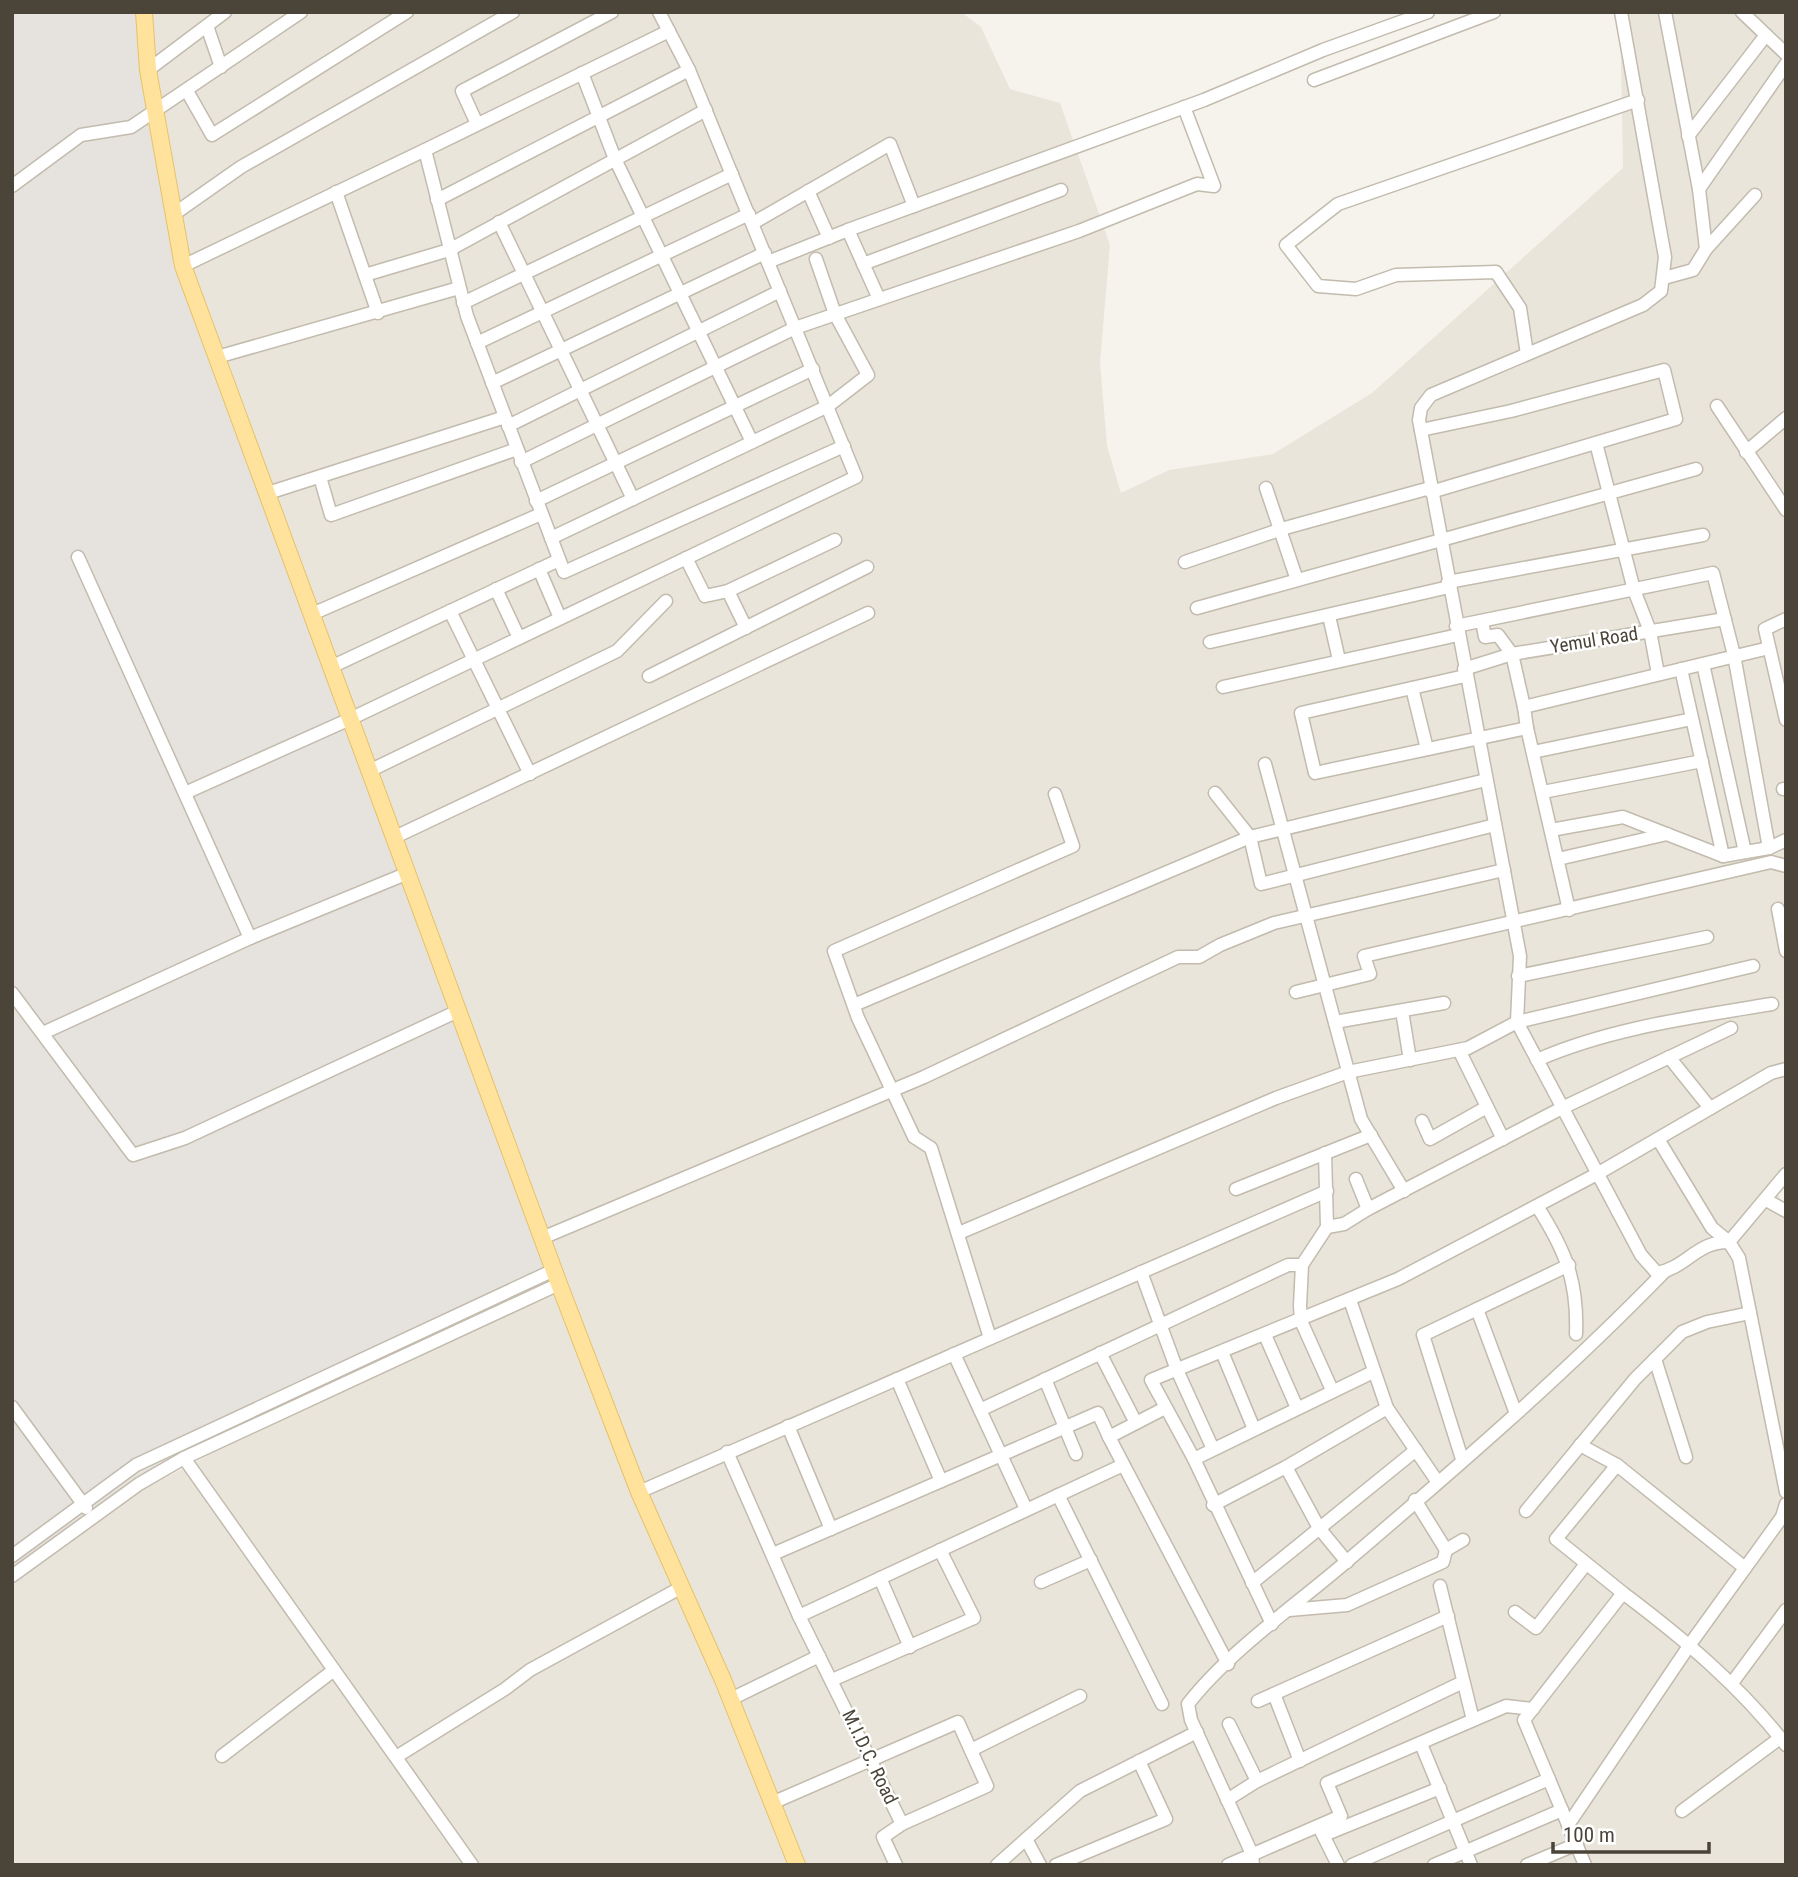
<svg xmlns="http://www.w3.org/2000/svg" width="1798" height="1877" font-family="'Roboto Condensed',sans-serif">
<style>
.residential{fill:#eae5da}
.industrial{fill:#e6e2dd}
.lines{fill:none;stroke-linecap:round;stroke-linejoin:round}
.minor-casing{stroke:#c2bbae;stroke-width:15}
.major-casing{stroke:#e6c16a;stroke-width:18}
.minor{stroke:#fff;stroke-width:12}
.major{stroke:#ffe39c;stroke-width:16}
.labels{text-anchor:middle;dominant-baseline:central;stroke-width:5;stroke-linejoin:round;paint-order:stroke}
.street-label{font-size:19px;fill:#4b4439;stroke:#fff}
</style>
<rect width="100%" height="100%" fill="#f6f3ec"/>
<polygon class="residential" points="144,12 961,12 981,27 1010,89 1060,103 1110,245 1100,362 1107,446 1121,493 1169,470 1273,454 1372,393 1623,168 1620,12 1786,12 1786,1185 1777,1188 1786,1220 1786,1865 12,1865 12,1575 93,1517 305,1403 556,1276 183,266"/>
<polygon class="industrial" points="12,12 144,12 169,189 217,357 556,1276 174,1464 12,1574"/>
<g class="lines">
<g class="minor-casing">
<g id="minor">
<path d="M1621 12 1665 257 1661 291 1643 305 1431 395 1421 408 1419 420 1520 956 1517 1022 1641 1255 1657 1273C1686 1268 1697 1241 1729 1242L1739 1258 1786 1492"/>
<polyline points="1665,12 1699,189"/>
<polyline points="1742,12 1786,54"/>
<polyline points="207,26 221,67"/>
<polyline points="148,70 225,12"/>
<polyline points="582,73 615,159 752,442"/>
<polyline points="1314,80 1494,12"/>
<polyline points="187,91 212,135 407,12"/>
<polyline points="477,124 462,91 612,12"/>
<polyline points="1688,136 1766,35"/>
<polyline points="425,150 669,31"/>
<polyline points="12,186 81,135 131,127 301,12"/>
<polyline points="808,191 829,238"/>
<polyline points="336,192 378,313"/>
<polyline points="437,200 689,70"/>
<polyline points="174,214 241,167 513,12"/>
<polyline points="499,222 633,499"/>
<polyline points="753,223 890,144 914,206"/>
<polyline points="848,230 1204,100 1323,50 1428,12"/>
<polyline points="1706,249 1755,195"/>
<polyline points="768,262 848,230 879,299"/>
<polyline points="863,264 1061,190"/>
<polyline points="183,266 425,150 467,316 564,572 844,446"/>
<polyline points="365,275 449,250 706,110"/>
<polyline points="1664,278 1693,270 1706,249 1699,189 1786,64"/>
<polyline points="463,303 732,174"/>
<polyline points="477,343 749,214"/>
<polyline points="1527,354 1520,308 1496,272 1396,275 1356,289 1318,286 1286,245 1338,204 1638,100"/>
<polyline points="217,357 459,288"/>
<polyline points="492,383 765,253"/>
<polyline points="1717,406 1786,510"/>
<polyline points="508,426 780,291"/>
<polyline points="1421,430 1511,411 1664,370 1676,419 1431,492"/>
<polyline points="1596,443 1634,590 1650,631 1658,674"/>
<polyline points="1746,452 1786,418"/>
<polyline points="521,462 795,328 1079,231 1197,184 1214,186 1184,107"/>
<polyline points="320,477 331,515 517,449"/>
<polyline points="1266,488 1297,580"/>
<polyline points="268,493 505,417"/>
<polyline points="536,501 813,369"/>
<polyline points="551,538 828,406 868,375 835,314 816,259"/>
<polyline points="78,557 250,938 408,873"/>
<polyline points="686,558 705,596 728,591 835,540"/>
<polyline points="1185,562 1285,528 1430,488"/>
<polyline points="539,569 560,618"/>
<polyline points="1448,582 1703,535"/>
<polyline points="496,589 519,638"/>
<polyline points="728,591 746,628"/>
<polyline points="1197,608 1696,469"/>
<polyline points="450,611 530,774"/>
<polyline points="312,614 541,514"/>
<polyline points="1329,616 1339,660"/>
<polyline points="1786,619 1765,629 1786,720"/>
<polyline points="1482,621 1485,637 1498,635 1512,654 1524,707"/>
<polyline points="1456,626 1713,573 1734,655 1769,848"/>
<polyline points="1210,642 1449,587"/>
<polyline points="1703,664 1745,852"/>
<polyline points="331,667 559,560"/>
<polyline points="1464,669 1512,654 1725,619"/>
<polyline points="1681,669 1723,856"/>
<polyline points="649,676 867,567"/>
<polyline points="1465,676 1301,713 1315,773 1527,728 1524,707 1769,648"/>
<polyline points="1223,687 1458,635"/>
<polyline points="1412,688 1427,749"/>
<polyline points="1527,728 1569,910"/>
<polyline points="1533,752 1692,719"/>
<polyline points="1265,764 1361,1119 1404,1191"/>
<polyline points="369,771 617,651 666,601"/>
<polyline points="1783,789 1786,789"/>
<polyline points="1543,792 1702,761"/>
<polyline points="185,793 350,719 856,477 689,70 659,12"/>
<polyline points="1215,793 1250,837 1261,884 1495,825"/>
<polyline points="1551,830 1623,817 1723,856 1769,848 1786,840"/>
<polyline points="395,837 868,613"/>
<polyline points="1558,859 1667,834"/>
<polyline points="1778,909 1786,951"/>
<polyline points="1518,976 1707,937"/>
<polyline points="1296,992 1370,974 1364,956 1771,862 1786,866"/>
<polyline points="12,993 133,1155 185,1138 458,1011"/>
<polyline points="854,1005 1250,837 1486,780"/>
<polyline points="1402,1011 1410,1060"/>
<polyline points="1335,1022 1444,1003"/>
<polyline points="43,1033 250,938"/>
<polyline points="1459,1050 1503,1139"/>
<polyline points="1669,1057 1710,1108"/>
<path d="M1537 1060C1610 1028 1694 1017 1772 1004"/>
<polyline points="1422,1121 1430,1139 1487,1107"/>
<polyline points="1658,1139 1712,1228 1729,1242 1786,1174"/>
<polyline points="1325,1153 1327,1227 1302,1265 1300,1306 1301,1321 1332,1390"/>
<polyline points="1356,1179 1368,1209 1562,1108 1731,1028"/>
<polyline points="1236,1189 1371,1135"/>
<polyline points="1766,1200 1786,1211"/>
<path d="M1537 1206C1565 1250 1578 1280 1576 1334"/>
<polyline points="1327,1227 1344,1224 1368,1209"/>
<polyline points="959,1233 1276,1098 1348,1072 1468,1048 1517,1022 1753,966"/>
<polyline points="542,1238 924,1077 1178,957 1199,957 1220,945 1274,923 1504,870"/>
<polyline points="1141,1272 1177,1370 1213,1449"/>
<polyline points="1350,1300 1387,1408 1437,1481"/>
<polyline points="1477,1309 1515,1411"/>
<polyline points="1265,1335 1297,1408"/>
<polyline points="990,1338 931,1148 914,1137 858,1018 834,951 1073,846 1055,794"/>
<polyline points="1222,1352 1254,1429"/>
<polyline points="1100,1353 1136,1423"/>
<polyline points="954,1354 1026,1509"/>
<polyline points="1655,1359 1686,1457"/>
<polyline points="897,1379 941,1481"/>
<polyline points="1045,1379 1076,1454"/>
<polyline points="12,1407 86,1508"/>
<polyline points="1165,1408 1109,1437 1228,1664"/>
<polyline points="980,1410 1288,1265 1302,1265"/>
<polyline points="788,1426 831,1529"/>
<polyline points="1580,1445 1617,1465"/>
<polyline points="727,1452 799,1616 902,1824 883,1837 896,1865"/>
<polyline points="184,1458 472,1865"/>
<polyline points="1194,1459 1373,1372"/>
<polyline points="1462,1459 1423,1335 1569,1265"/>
<polyline points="639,1492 1327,1191"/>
<polyline points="1058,1495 1162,1704"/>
<polyline points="1415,1500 1446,1550 1463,1540"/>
<polyline points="1213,1505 1286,1467"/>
<polyline points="1526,1511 1635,1379 1682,1332 1707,1322 1750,1313"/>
<polyline points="773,1554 1098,1413 1109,1437"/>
<polyline points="12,1556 136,1465 554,1270"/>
<polyline points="1347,1562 1319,1528 1286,1467 1387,1408"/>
<polyline points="12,1576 139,1484 184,1458 559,1284"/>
<polyline points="880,1578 910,1647"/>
<polyline points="1041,1582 1091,1560"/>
<polyline points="1252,1583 1416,1450"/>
<polyline points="1440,1586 1473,1720"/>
<polyline points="1623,1593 1556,1539 1617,1465 1745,1568"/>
<polyline points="1289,1610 1347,1605 1443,1562 1446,1550"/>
<polyline points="1515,1612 1536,1628 1586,1564"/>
<polyline points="799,1616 1123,1465"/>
<polyline points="1272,1624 1194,1459 1151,1380 1398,1279 1597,1174 1771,1073 1786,1069"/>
<polyline points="832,1680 974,1618 940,1550"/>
<polyline points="1732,1683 1786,1610"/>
<polyline points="1274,1694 1300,1761"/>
<polyline points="731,1699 819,1656"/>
<polyline points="1258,1701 1448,1616"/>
<polyline points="1229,1724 1257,1781 1463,1682"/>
<polyline points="1421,1744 1471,1865"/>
<polyline points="971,1750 1080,1696"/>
<polyline points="222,1756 334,1670"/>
<polyline points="396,1757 505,1689 530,1670 682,1587"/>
<polyline points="1227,1800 1257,1781"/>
<polyline points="772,1803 958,1722 987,1786 902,1824"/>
<polyline points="1682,1811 1780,1738"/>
<polyline points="1568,1825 1691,1643 1782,1517 1786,1504"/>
<polyline points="1321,1831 1338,1865"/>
<polyline points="1324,1835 1440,1788"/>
<polyline points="1026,1839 1040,1865"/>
<polyline points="997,1865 1080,1791 1197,1732"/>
<polyline points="1056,1865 1166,1819 1139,1761"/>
<polyline points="1228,1865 1341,1816 1327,1783 1506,1706 1533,1709"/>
<path d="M1253 1865 1252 1854 1191 1720 1188 1704C1228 1652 1296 1605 1346 1562 1455 1469 1565 1374 1664 1272"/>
<polyline points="1352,1865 1549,1779"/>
<polyline points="1434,1865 1562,1810"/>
<polyline points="1527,1865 1577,1844"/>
<path d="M1585 1865 1524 1720 1623 1593C1684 1639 1739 1685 1786 1745"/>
</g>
</g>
<g class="major-casing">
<polyline id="major" points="144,12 148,70 183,266 559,1284 639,1492 723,1680 797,1865"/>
</g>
<use href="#minor" class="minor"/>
<use href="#major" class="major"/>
</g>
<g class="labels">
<g class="street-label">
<text transform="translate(1594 640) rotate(-9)">Yemul Road</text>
<text transform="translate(870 1757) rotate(64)">M.I.D.C. Road</text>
</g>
</g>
<rect width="1798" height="1877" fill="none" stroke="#4b4439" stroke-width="28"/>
<path d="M1553 1842v10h156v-10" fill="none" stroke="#4b4439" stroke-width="3.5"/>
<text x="1563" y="1842" font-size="21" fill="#4b4439" stroke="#ffffff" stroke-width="5" paint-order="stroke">100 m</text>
</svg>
